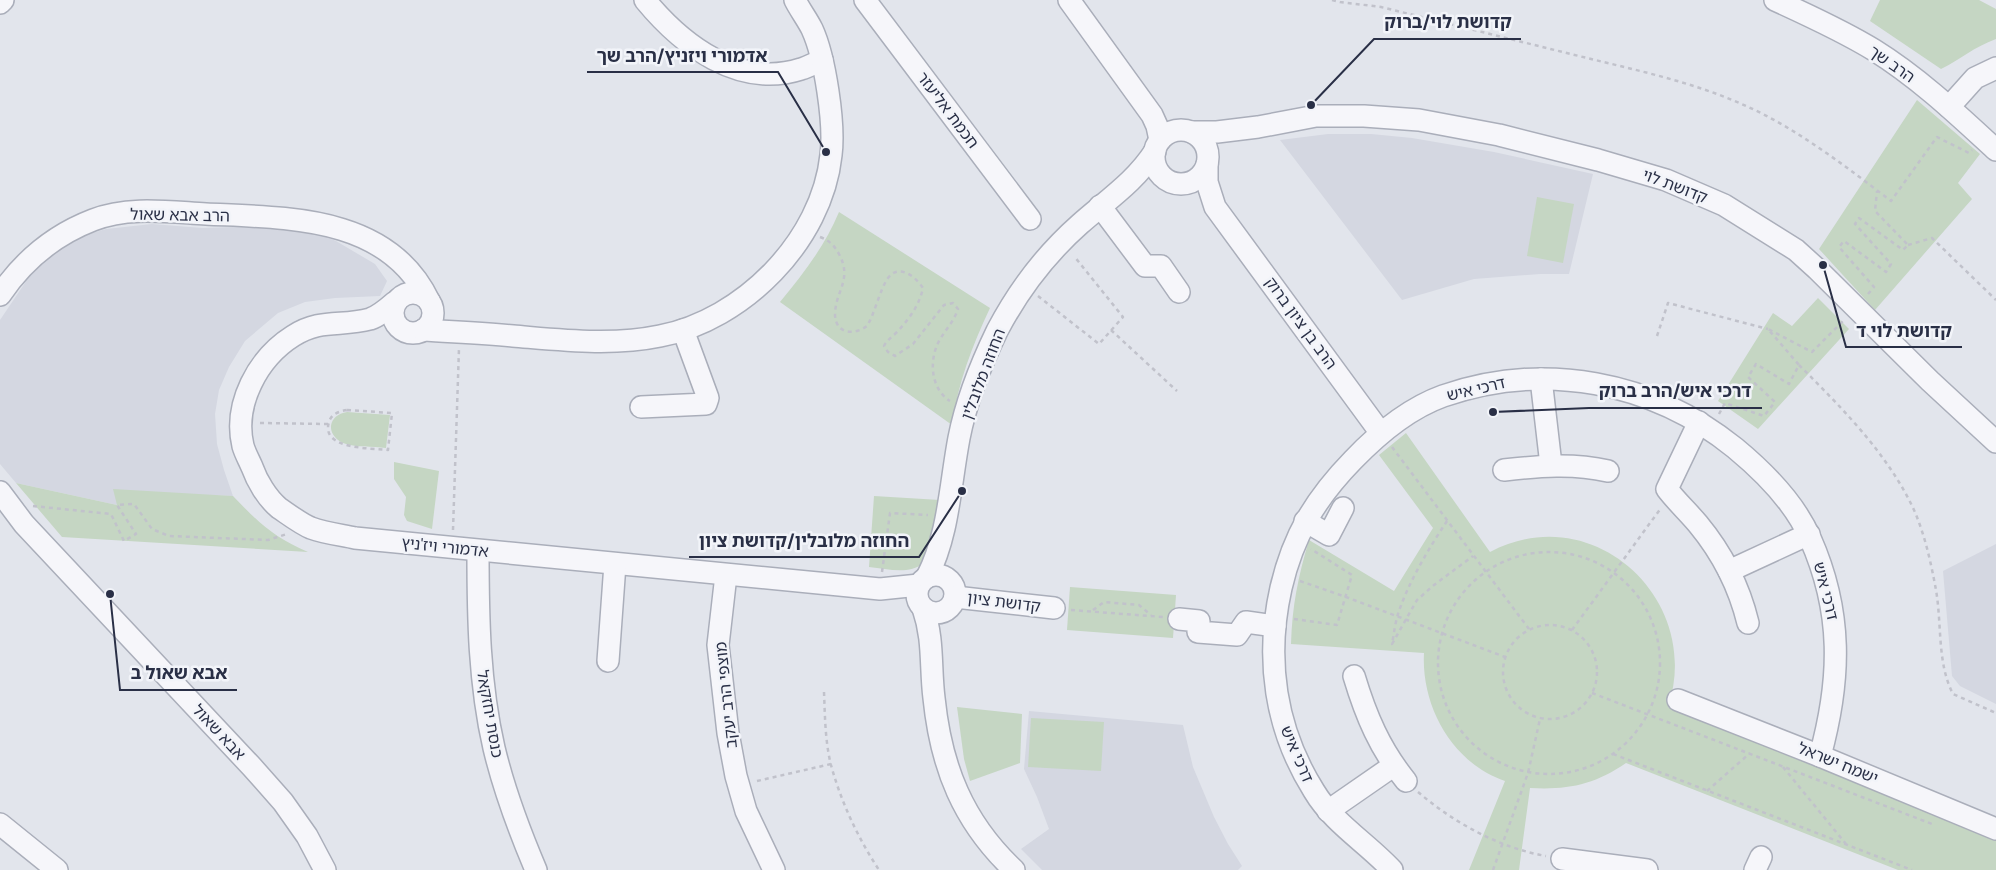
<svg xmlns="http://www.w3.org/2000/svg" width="1996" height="870" font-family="'DM Sans','Noto Sans Hebrew',sans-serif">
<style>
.built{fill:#d4d7e1}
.green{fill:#c5d6c3}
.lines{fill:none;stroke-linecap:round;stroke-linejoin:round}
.minor-casing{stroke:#aaaeba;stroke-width:24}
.path{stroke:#c1c2cb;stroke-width:2.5;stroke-dasharray:4 4;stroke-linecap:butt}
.minor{stroke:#f6f6fa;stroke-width:21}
.labels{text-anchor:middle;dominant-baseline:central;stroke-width:5;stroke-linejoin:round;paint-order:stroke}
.street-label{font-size:16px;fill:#292f46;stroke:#f2f4f9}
.leader{fill:none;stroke:#292f46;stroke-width:2}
.callout-dot{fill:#292f46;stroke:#f2f4f9;stroke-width:2}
.callout-label{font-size:18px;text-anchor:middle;font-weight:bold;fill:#292f46;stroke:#f2f4f9;stroke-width:5;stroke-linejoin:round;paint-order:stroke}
</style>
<rect width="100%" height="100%" fill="#e2e5ec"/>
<g class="built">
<polygon points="1328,134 1371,134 1412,138 1494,152 1593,174 1569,274 1540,274 1474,279 1402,300 1280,140"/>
<polygon points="152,224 203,228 299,225 336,241 375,264 387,281 380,296 335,298 305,302 278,313 245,341 229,367 219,390 215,414 217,444 224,470 233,496 117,492 117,505 16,483 0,464 0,320 33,271 55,252 75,238 106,229"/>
<polygon points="1996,544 1996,704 1960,686 1952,676 1943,571"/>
<polygon points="1029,711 1183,725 1193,767 1214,817 1228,844 1242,866 1238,870 1042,870 1021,849 1049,829 1037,797 1024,769"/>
</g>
<g class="green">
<path d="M1880 0H1979L1996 9V39C1974 47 1961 59 1941 69L1870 21Z"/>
<polygon points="1917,100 1980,154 1958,183 1972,199 1875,310 1819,249"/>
<polygon points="1537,197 1574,204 1563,263 1527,256"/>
<path d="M839 212 990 308C972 346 958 383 952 425L780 302C803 274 825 246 839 212Z"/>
<polygon points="1818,298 1849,329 1758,429 1718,401 1773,313 1792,326"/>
<path d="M347 412 390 415 386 448C373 446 355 448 343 443 325 434 328 415 347 412Z"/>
<path d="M1406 433 1490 552C1593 497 1704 600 1668 707L1996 839V870H1898L1626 763C1594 785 1568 790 1530 788L1519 870H1469L1505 781C1452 763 1421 706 1424 653L1291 644C1292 606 1298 577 1309 540L1394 591 1433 528 1379 455Z"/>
<polygon points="394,462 439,471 432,529 407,521 404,515 406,497 394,479"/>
<path d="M16 483 117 505 113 489 233 496C259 523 273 537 308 552L62 537Z"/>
<path d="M874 496 940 500 924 563C908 575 889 569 869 567Z"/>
<polygon points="1070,587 1176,595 1173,638 1067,630"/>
<polygon points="957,707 1022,714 1020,763 970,781 964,759"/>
<polygon points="1031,718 1104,722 1101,771 1028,767"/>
</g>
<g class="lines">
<g class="minor-casing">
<g id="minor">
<path d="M645 0C682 45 739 89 801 69 808 67 815 63 822 60"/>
<polyline points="865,0 1030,219"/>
<polyline points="1069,0 1152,115 1157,126 1160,140"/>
<path d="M1775 0C1808 15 1843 31 1874 50 1919 78 1958 115 1996 150"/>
<polyline points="0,3 3,0"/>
<polyline points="1949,107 1975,78 1996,68"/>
<circle cx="1181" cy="157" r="27"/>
<polyline points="1192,132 1217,132 1258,127 1316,116 1364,116 1419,120 1499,135 1598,160 1666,180 1724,205 1796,250 1817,269 1930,381 1996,442"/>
<polyline points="1207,165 1207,182 1215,207 1380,432"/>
<polyline points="1100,206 1145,266 1161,266 1179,292"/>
<circle cx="413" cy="313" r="20"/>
<path d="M0 295C23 261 54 235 93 220 128 206 169 212 206 214 287 218 388 215 429 301"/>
<path d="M395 302C387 309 379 316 370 319 341 327 321 318 293 336 258 358 233 404 243 446 245 453 249 460 252 467 257 481 267 498 279 508 288 514 301 524 311 528 325 533 341 535 355 538L880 589 919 585"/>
<path d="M423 330C453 332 483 333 513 336 562 340 612 346 660 336 743 320 822 241 831 155 835 124 825 57 812 29 807 19 800 10 795 0"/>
<polyline points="1541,379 1551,465"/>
<polyline points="641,407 706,404 708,398 683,330"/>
<path d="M1699 422 1667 489C1676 501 1688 512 1698 524 1722 553 1739 586 1748 623"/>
<path d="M1504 470C1540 466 1573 463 1608 471"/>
<polyline points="0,492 24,524 252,767 283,802 307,836 325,870"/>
<polyline points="1305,521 1329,535 1343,508"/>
<path d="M478 551C478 617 479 683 494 748 504 790 519 830 536 870"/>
<polyline points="1729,571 1809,534"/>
<polyline points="726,575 718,645 728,733 736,776 746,811 774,870"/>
<circle cx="936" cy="594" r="19"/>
<path d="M927 577C949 534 950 485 959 438 966 402 981 364 997 331 1018 291 1046 254 1080 224 1107 200 1135 182 1155 151"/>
<polyline points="955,597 1054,608"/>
<path d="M923 608C934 640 930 666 934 698 941 767 963 822 1014 870"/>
<polyline points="1179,619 1199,621 1198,632 1237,635 1246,622 1275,626"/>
<polyline points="608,661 615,564"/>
<path d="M1354 676C1366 716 1380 749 1406 781"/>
<polyline points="1678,700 1820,756 1996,829"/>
<polyline points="1328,811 1393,766"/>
<polyline points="0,824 57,870"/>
<polyline points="1562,859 1647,870"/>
<path d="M1392 870C1367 843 1333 823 1314 791 1275 729 1265 659 1281 588 1293 536 1315 499 1353 460 1378 434 1407 409 1443 396 1544 361 1652 381 1735 448 1764 472 1795 503 1810 538 1843 612 1841 679 1820 756"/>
<polyline points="1755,870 1761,857"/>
</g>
</g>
<g class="path">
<path d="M1332 0 1340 2 1381 7C1450 24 1518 41 1587 58 1640 71 1696 83 1746 106 1796 128 1848 168 1891 201L1937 137 1969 153 1972 150"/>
<path d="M820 237C830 241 834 245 839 254 853 280 835 291 835 315 836 335 855 335 867 326 875 313 880 289 888 278 899 263 916 277 923 288 919 306 909 319 897 332 892 337 887 340 884 346L888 352 895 356 913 344 944 305 953 303 958 309C954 322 944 331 938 343 929 362 931 389 950 401"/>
<polyline points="1908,245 1932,238 1996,300"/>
<polyline points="1868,294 1874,287 1839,247 1844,241 1886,272 1891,264 1855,224 1859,218 1903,250 1908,245 1875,211 1877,191"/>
<polyline points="1038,296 1099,344 1123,317 1074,256"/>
<polyline points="1111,330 1177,391"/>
<polyline points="1657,336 1668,303 1768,329"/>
<path d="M1799 365C1842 408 1888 454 1914 510 1925 535 1931 563 1936 590 1942 625 1937 663 1953 694L1996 713"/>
<path d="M347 410 392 413 388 450C373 448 320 450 329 422 331 414 340 411 347 410Z"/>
<polyline points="1719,414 1725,403 1764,416 1775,402 1748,377 1756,364 1789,384 1799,365 1768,329 1812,352 1844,320"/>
<polyline points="260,423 328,424"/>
<polyline points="1392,447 1529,629"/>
<polyline points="33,506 111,514 124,541 136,534 117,505 134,504 152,529 169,536 268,540 287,534"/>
<path d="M1447 521C1429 548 1408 583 1398 614 1395 623 1394 634 1392 644L1417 600 1434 585 1473 556"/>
<polyline points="453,530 459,348"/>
<circle cx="1549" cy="663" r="111"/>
<polyline points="882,572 890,513 928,515"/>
<polyline points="1300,581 1346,597 1505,657"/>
<polyline points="1071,610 1163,617"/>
<polyline points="1093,610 1104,602 1139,605 1151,615"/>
<polyline points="1294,619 1337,625 1352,575 1311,549"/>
<circle cx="1550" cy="672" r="47"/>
<polyline points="1572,630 1661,508"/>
<path d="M824 692C825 716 825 741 831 765 841 802 858 838 879 870"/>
<polyline points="1592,693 1932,824"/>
<polyline points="1613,754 1912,870"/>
<polyline points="1783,767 1846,844"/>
<polyline points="757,781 831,764"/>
<polyline points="1707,791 1750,753"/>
<path d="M1418 792C1454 823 1500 848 1546 856"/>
<polyline points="1493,870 1528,773 1540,719"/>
</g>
<use href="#minor" class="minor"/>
</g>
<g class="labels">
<g class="street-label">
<text transform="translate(1892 64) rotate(35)">הרב שך</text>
<text transform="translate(948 110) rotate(53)">חכמת אליעזר</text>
<text transform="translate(1675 186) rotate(21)">קדושת לוי</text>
<text transform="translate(180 215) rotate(1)">הרב אבא שאול</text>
<text transform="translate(1301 323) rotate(54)">הרב בן ציון ברוק</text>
<text transform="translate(983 374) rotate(-69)">החוזה מלובלין</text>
<text transform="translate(1476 389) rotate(-13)">דרכי איש</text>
<text transform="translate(445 547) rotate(6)">אדמורי ויז'ניץ</text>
<text transform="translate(1826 591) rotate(76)">דרכי איש</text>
<text transform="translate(1004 602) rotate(7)">קדושת ציון</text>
<text transform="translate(726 695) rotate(-96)">מוצפי הרב יעקב</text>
<text transform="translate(490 714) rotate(80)">כנסת יחזקאל</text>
<text transform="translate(219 732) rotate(47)">אבא שאול</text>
<text transform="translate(1297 754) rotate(67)">דרכי איש</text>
<text transform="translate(1838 763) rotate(22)">ישמח ישראל</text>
</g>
</g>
<path class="leader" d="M1311 105L1374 39H1521M826 152L778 72H587M1823 265L1846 347H1962M1493 412L1589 408H1762M962 491L919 557H689M110 594L120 690H237"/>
<g class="callout-dot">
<circle cx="1311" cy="105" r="5"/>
<circle cx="826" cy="152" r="5"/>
<circle cx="1823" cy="265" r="5"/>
<circle cx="1493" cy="412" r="5"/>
<circle cx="962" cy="491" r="5"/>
<circle cx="110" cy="594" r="5"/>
</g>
<g class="callout-label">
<text x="1448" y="28">קדושת לוי/ברוק</text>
<text x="682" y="62">אדמורי ויזניץ/הרב שך</text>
<text x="1904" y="337">קדושת לוי ד</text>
<text x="1675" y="397">דרכי איש/הרב ברוק</text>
<text x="804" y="547">החוזה מלובלין/קדושת ציון</text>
<text x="179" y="679">אבא שאול ב</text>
</g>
</svg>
